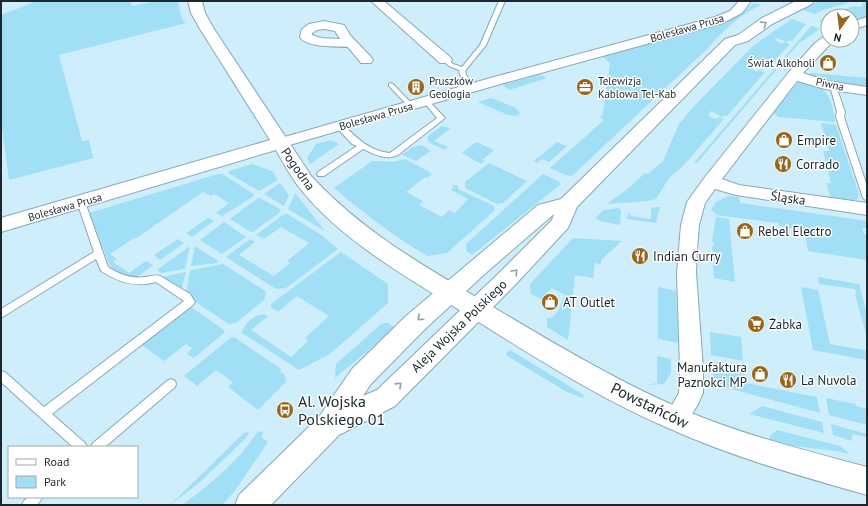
<svg xmlns="http://www.w3.org/2000/svg" width="868" height="506" font-family="'PT Sans',sans-serif">
<style>
.green{fill:#a0dff5}
.lines{fill:none;stroke-linecap:round;stroke-linejoin:round}
.service-casing{stroke:#89a8b4;stroke-width:2}
.minor-casing{stroke:#89a8b4;stroke-width:2}
.tertiary-casing{stroke:#89a8b4;stroke-width:2}
.secondary-casing{stroke:#89a8b4;stroke-width:2}
.service{fill:#fff;fill-rule:evenodd}
.minor{fill:#fff;fill-rule:evenodd}
.tertiary{fill:#fff;fill-rule:evenodd}
.secondary{fill:#fff;fill-rule:evenodd}
.oneway{stroke:#999ea0}
.labels{text-anchor:middle;dominant-baseline:central;stroke-width:3;stroke-linejoin:round;paint-order:stroke}
.far-street-label{font-size:11px;fill:#1c282d;stroke:#fff}
.far-poi-label{font-size:11px;fill:#1c282d;stroke:#fff;text-anchor:start}
.poi-label{font-size:13px;fill:#1c282d;stroke:#fff;text-anchor:start}
.street-label{font-size:13px;fill:#1c282d;stroke:#fff}
.near-poi-label{font-size:16px;fill:#1c282d;stroke:#fff;text-anchor:start}
.near-street-label{font-size:16px;fill:#1c282d;stroke:#fff}
</style>
<rect width="100%" height="100%" fill="#cdeefa"/>
<g class="green">
<polygon points="37,1 130,1 132,6 157,1 178,1 182,19 186,23 59,55 82,141 89,140 93,158 9,180 1,121 1,15"/>
<polygon points="820,1 847,1 846,2 848,3 823,10 815,14 801,9"/>
<polygon points="867,2 867,17 854,21 852,20 852,16 828,16 828,23 820,22 825,15 854,6 858,7 863,6 861,4"/>
<path d="M754 3 761 5C739 15 723 31 707 49L575 173 571 176 566 175 550 168 604 120 600 117 603 114 610 63 602 56 728 22Z"/>
<polygon points="792,19 806,24 792,41 789,40 787,42 777,38 775,40 782,44 784,42 790,44 767,69 764,68 763,70 753,66 750,68 757,72 759,70 765,72 727,116 724,115 722,117 711,111 708,114 710,116 710,117 716,119 718,117 724,119 684,165 669,178 656,199 648,201 607,204 630,187 645,173 648,174 663,161 679,124 696,104 754,45"/>
<polygon points="811,26 820,29 799,43 697,163 694,163"/>
<polygon points="812,73 867,78 867,87 834,84 808,76"/>
<polygon points="540,74 547,78 509,90 503,85"/>
<path d="M798 82C826 83 832 96 835 122L779 117 773 113Z"/>
<polygon points="491,98 516,108 520,113 517,116 508,115 478,102"/>
<path d="M821 123 836 125 859 194 858 199C849 202 840 201 831 198L826 183H831L823 151H829Z"/>
<polygon points="442,126 451,128 434,141 448,147 445,150 430,143 427,139 428,136"/>
<polygon points="331,140 339,144 310,164 307,158 316,144"/>
<polygon points="476,142 494,150 482,160 485,161 481,164 462,153"/>
<polygon points="557,142 567,146 549,162 542,159 537,163 534,161"/>
<polygon points="422,145 431,151 416,161 402,155 413,147"/>
<path d="M405 159 430 172 429 173 432 174 427 178 425 177 406 192 423 201 419 205 442 217 449 210 455 213 468 199 451 190 453 188V185H458V189L494 206 495 210 447 253 428 256C394 237 364 213 334 188L372 161H380L394 162Z"/>
<polygon points="489,163 527,181 503,203 497,204 465,188 465,182"/>
<polygon points="252,164 272,171 278,180 259,191 228,173 229,171"/>
<polygon points="218,174 222,174 254,194 254,196 222,216 216,213 229,203 214,194 211,196 203,192 135,239 134,238 110,254 117,259 113,262 129,273 146,261 153,265 137,277 123,276 110,266 89,213"/>
<polygon points="543,174 558,181 561,184 472,255 467,252 466,244"/>
<polygon points="280,183 289,195 284,206 264,194"/>
<polygon points="295,193 325,231 288,209"/>
<polygon points="729,196 739,197 740,203 867,221 867,228 862,228 864,234 867,235 867,260 808,251 804,230 779,226 778,223 717,215 711,210 716,202"/>
<polygon points="258,198 260,198 280,209 279,213 253,232 251,232 230,219"/>
<polygon points="660,207 656,223 627,219 628,213 631,214 631,216 651,219 651,208"/>
<polygon points="619,208 621,211 620,225 601,221 595,218 604,210"/>
<polygon points="287,214 323,236 338,249 286,288 276,289 226,257 250,239 255,242 239,255 274,276 290,263 287,261 309,243 281,227 264,239 256,235 283,215"/>
<polygon points="716,217 729,219 735,282 714,278 712,246 714,246 714,243 712,241"/>
<polygon points="208,218 214,221 192,237 186,233"/>
<polygon points="224,222 246,237 222,254 200,240"/>
<path d="M573 238 622 241 601 260V264L595 263 593 278 575 275 568 340 547 327V318C557 319 561 304 565 295L552 288 541 299 531 294 530 284Z"/>
<polygon points="178,239 184,243 160,260 154,255"/>
<polygon points="190,246 185,269 161,273 157,270"/>
<polygon points="195,246 218,261 217,263 191,266"/>
<path d="M341 252 388 284V303L330 354 299 370 242 333C244 323 258 310 268 316L251 330 291 357 308 341 305 338 329 316 297 296 278 312 271 307V304Z"/>
<polygon points="223,264 264,290 266,293 264,300 236,323 229,324 200,305 186,292 190,271 192,270"/>
<polygon points="185,272 186,272 181,290 163,277"/>
<polygon points="818,277 859,284 867,314 867,338 855,294 857,294 855,289 819,284"/>
<polygon points="658,287 676,291 678,343 658,339"/>
<polygon points="801,287 818,290 830,344 863,350 867,352 867,360 813,350"/>
<polygon points="191,307 224,330 224,333 194,358 187,354 192,348 186,344 164,361 143,346 142,343 185,309"/>
<polygon points="385,323 388,323 395,328 335,378 336,364 380,325"/>
<polygon points="710,332 741,337 743,361 711,355"/>
<polygon points="234,337 281,369 280,372 285,375 286,382 258,410 228,387 233,382 216,370 197,386 184,376 230,338"/>
<polygon points="510,350 584,395 583,398 567,392 507,356 506,353"/>
<polygon points="657,356 671,359 671,373 664,384 647,385 657,383"/>
<polygon points="716,362 744,368 746,383 817,397 820,413 713,384 712,366"/>
<polygon points="826,398 855,404 856,406 867,409 867,425 829,415"/>
<polygon points="762,406 822,422 824,433 749,414"/>
<polygon points="831,424 867,434 867,437 852,434 852,441 833,435"/>
<path d="M777 430 840 446 850 454C824 447 796 449 770 441V436Z"/>
<path d="M258 431 262 432 263 434 261 437 268 442 234 492 222 505H182C210 485 239 461 258 431Z"/>
<polygon points="249,432 246,438 200,482 170,505 244,433"/>
</g>
<g class="lines">
<g class="service-casing">
<g id="service">
<polygon points="499,1 505,1 486,45 465,71 466,75 476,88 475,89 471,89 460,75 459,70 449,66 442,60 447,59 453,64 462,67 480,45"/>
<polygon points="391,83 393,84 413,105 413,107 409,107 389,86 389,84"/>
<polygon points="833,84 836,86 845,112 844,117 867,186 867,201 863,198 836,117 837,112 830,86"/>
<path d="M426 99 428 100 445 118 398 155C386 161 374 154 363 149L324 176H318L317 174 318 172 357 146 352 144 337 128V124H343C356 138 370 151 390 153L437 118 423 101Z"/>
<path d="M81 199 85 202 108 267C119 274 131 279 145 277 150 277 155 274 160 276L190 294 195 302 193 305 52 414 85 443 87 447H73L1 382V371L5 372 44 407 184 301 156 282C136 288 118 282 101 271L96 259 1 318V309L94 252 77 202Z"/>
<polygon points="171,379 175,381 176,384 175,387 105,447 91,447 93,443 167,381"/>
<polygon points="28,497 43,497 37,505 22,505 24,501"/>
</g>
</g>
<g class="minor-casing">
<g id="minor">
<polygon points="371,1 384,1 450,57 452,60 450,63 440,63"/>
<polygon points="739,1 751,1 742,13 723,23 504,83 286,146 280,148 274,146 272,143 274,140 494,77 715,17 730,11"/>
<polygon points="867,17 867,25 852,30 852,22"/>
<path d="M324 21 344 25 350 35 371 57 373 60 371 63H361L348 47C335 46 307 48 300 37L302 29 309 24ZM324 29 335 31 340 39 321 38 312 35V33L317 30Z"/>
<polygon points="828,36 828,40 834,40 803,73 827,81 867,87 867,95 825,89 797,81 722,179 739,185 867,203 867,215 736,195 715,189 705,203 699,225 697,249 696,273 703,369 703,393 697,406 684,426 676,430 668,426 664,419 679,393 680,369 677,273 681,225 687,202 705,177 789,72 814,44 823,37"/>
</g>
</g>
<g class="tertiary-casing">
<path id="tertiary" d="M188 1H202L205 13 214 29 312 177C361 230 419 263 481 300 554 343 628 389 709 420 760 439 814 453 867 467V495C800 476 732 457 668 428 596 397 530 354 464 313 406 276 341 241 298 186 290 175 283 162 276 150L1 232V218L270 140 200 29 191 13Z"/>
</g>
<g class="secondary-casing">
<path id="secondary" d="M796 1H814L812 4 772 24 748 41 735 45 577 207 568 228 515 285 395 406 339 435 271 505H235L239 495 319 417 352 369 406 316 538 205 561 199 725 39 738 35 762 18ZM554 214 552 220 499 273 377 390 363 396 370 385 424 330 488 271Z"/>
</g>
<use href="#service" class="service"/>
<use href="#minor" class="minor"/>
<use href="#tertiary" class="tertiary"/>
<use href="#secondary" class="secondary"/>
</g>
<defs><path id="oneway-chevron" d="M-2-3.5L2.5 0L-2 3.5" fill="none" stroke-width="1.6" stroke-linecap="round" stroke-linejoin="round"/></defs>
<g class="oneway">
<use href="#oneway-chevron" transform="translate(764 24) rotate(-33)"/>
<use href="#oneway-chevron" transform="translate(515 272) rotate(-47)"/>
<use href="#oneway-chevron" transform="translate(420 318) rotate(138)"/>
<use href="#oneway-chevron" transform="translate(399 385) rotate(-44)"/>
</g>
<defs>
<g id="shop-disc" transform="scale(0.9)"><circle r="9.5" fill="#986519" stroke="#fff"/><path d="M-5-2.5h2.3a2.7 3.5 0 0 1 5.4 0H5L5.5 6h-11ZM-1.5-2.5h3a1.5 2.3 0 0 0-3 0Z" fill="#fff"/></g>
<g id="building-disc" transform="scale(0.9)"><circle r="9.5" fill="#986519" stroke="#fff"/><path d="M-4-6H4V6H1V3H-1V6H-4ZM-2.5-4.3h1.7v1.8h-1.7ZM.8-4.3h1.7v1.8H.8ZM-2.5-1h1.7V.8h-1.7ZM.8-1h1.7V.8H.8Z" fill="#fff"/></g>
<g id="office-disc" transform="scale(0.9)"><circle r="9.5" fill="#986519" stroke="#fff"/><path d="M-6-3h4V-5.5h4V-3h4V5H-6ZM-1-4.5V-3h2v-1.5ZM-6 0V1H6V0Z" fill="#fff"/></g>
<g id="restaurant-disc" transform="scale(0.9)"><circle r="9.5" fill="#986519" stroke="#fff"/><path d="M-5-6h1v4h1v-4h1v4h1v-4h1v5L-1.5 .5V6h-2V.5L-5-1ZM5-6V6H3V1.5H1.5Q1.5-4 5-6Z" fill="#fff"/></g>
<g id="supermarket-disc" transform="scale(0.9)"><circle r="9.5" fill="#986519" stroke="#fff"/><path d="M-6-5.5h2.5l.6 2H6L4.5 2H-2.5L-4.4-4H-6ZM-1.5 3.2a1.3 1.3 0 1 0 .1 0ZM3 3.2a1.3 1.3 0 1 0 .1 0Z" fill="#fff"/></g>
<g id="bus-disc" transform="scale(0.9)"><circle r="9.5" fill="#986519" stroke="#fff"/><path d="M-5-6H5V4H4V6H2V4H-2V6H-4V4H-5ZM-3.5-4V0h7V-4ZM-3.5 1.2v1.5H-2V1.2ZM2 1.2v1.5H3.5V1.2Z" fill="#fff"/></g>
</defs>
<g fill-rule="evenodd">
<use href="#shop-disc" x="828" y="63"/>
<use href="#building-disc" x="416" y="87"/>
<use href="#office-disc" x="585" y="87"/>
<use href="#shop-disc" x="784" y="140"/>
<use href="#restaurant-disc" x="783" y="164"/>
<use href="#shop-disc" x="745" y="231"/>
<use href="#restaurant-disc" x="640" y="256"/>
<use href="#shop-disc" x="550" y="302"/>
<use href="#supermarket-disc" x="756" y="324"/>
<use href="#shop-disc" x="760" y="374"/>
<use href="#restaurant-disc" x="788" y="380"/>
<use href="#bus-disc" x="285" y="410"/>
</g>
<g class="labels">
<g class="far-street-label">
<text transform="translate(687 28) rotate(-16)">Bolesława Prusa</text>
<text transform="translate(830 84) rotate(12)">Piwna</text>
<text transform="translate(376 116) rotate(-16)">Bolesława Prusa</text>
<text transform="translate(65 207) rotate(-16)">Bolesława Prusa</text>
</g>
<g class="far-poi-label">
<text x="815" y="63" text-anchor="end">Świat Alkoholi</text>
<text x="429" y="81">Pruszków<tspan x="429" dy="13">Geologia</tspan></text>
<text x="598" y="81">Telewizja<tspan x="598" dy="13">Kablowa Tel-Kab</tspan></text>
</g>
<g class="poi-label">
<text x="797" y="140">Empire</text>
<text x="796" y="164">Corrado</text>
<text x="758" y="231">Rebel Electro</text>
<text x="653" y="256">Indian Curry</text>
<text x="563" y="302">AT Outlet</text>
<text x="769" y="324">Żabka</text>
<text x="747" y="367" text-anchor="end">Manufaktura<tspan x="747" dy="15">Paznokci MP</tspan></text>
<text x="801" y="380">La Nuvola</text>
</g>
<g class="street-label">
<text transform="translate(298 169) rotate(55)">Pogodna</text>
<text transform="translate(788 198) rotate(8)">Śląska</text>
<text transform="translate(459 326) rotate(-44)">Aleja Wojska Polskiego</text>
</g>
<g class="near-poi-label">
<text x="298" y="401">Al. Wojska<tspan x="298" dy="18">Polskiego 01</tspan></text>
</g>
<g class="near-street-label">
<text transform="translate(650 405) rotate(26)">Powstańców</text>
</g>
</g>
<rect width="868" height="506" fill="none" stroke="#1c282d" stroke-width="4"/>
<rect x="8" y="446" width="130" height="52" fill="#ffffff" stroke="#a4a9ab"/>
<rect x="16" y="459" width="20" height="6" fill="#ffffff" stroke="#a4a9ab"/>
<text x="44" y="466" font-size="12" fill="#1c282d">Road</text>
<rect x="16" y="476" width="20" height="12" fill="#a0dff5" stroke="#a4a9ab"/>
<text x="44" y="486" font-size="12" fill="#1c282d">Park</text>
<g transform="translate(840 28) rotate(194)"><circle r="19" fill="#ffffff" stroke="#a4a9ab"/>
<path d="M0-3L7 15L0 10L-7 15Z" fill="#986519"/>
<text y="-6" font-size="11" font-weight="bold" text-anchor="middle" fill="#1c282d">N</text>
</g>
</svg>
